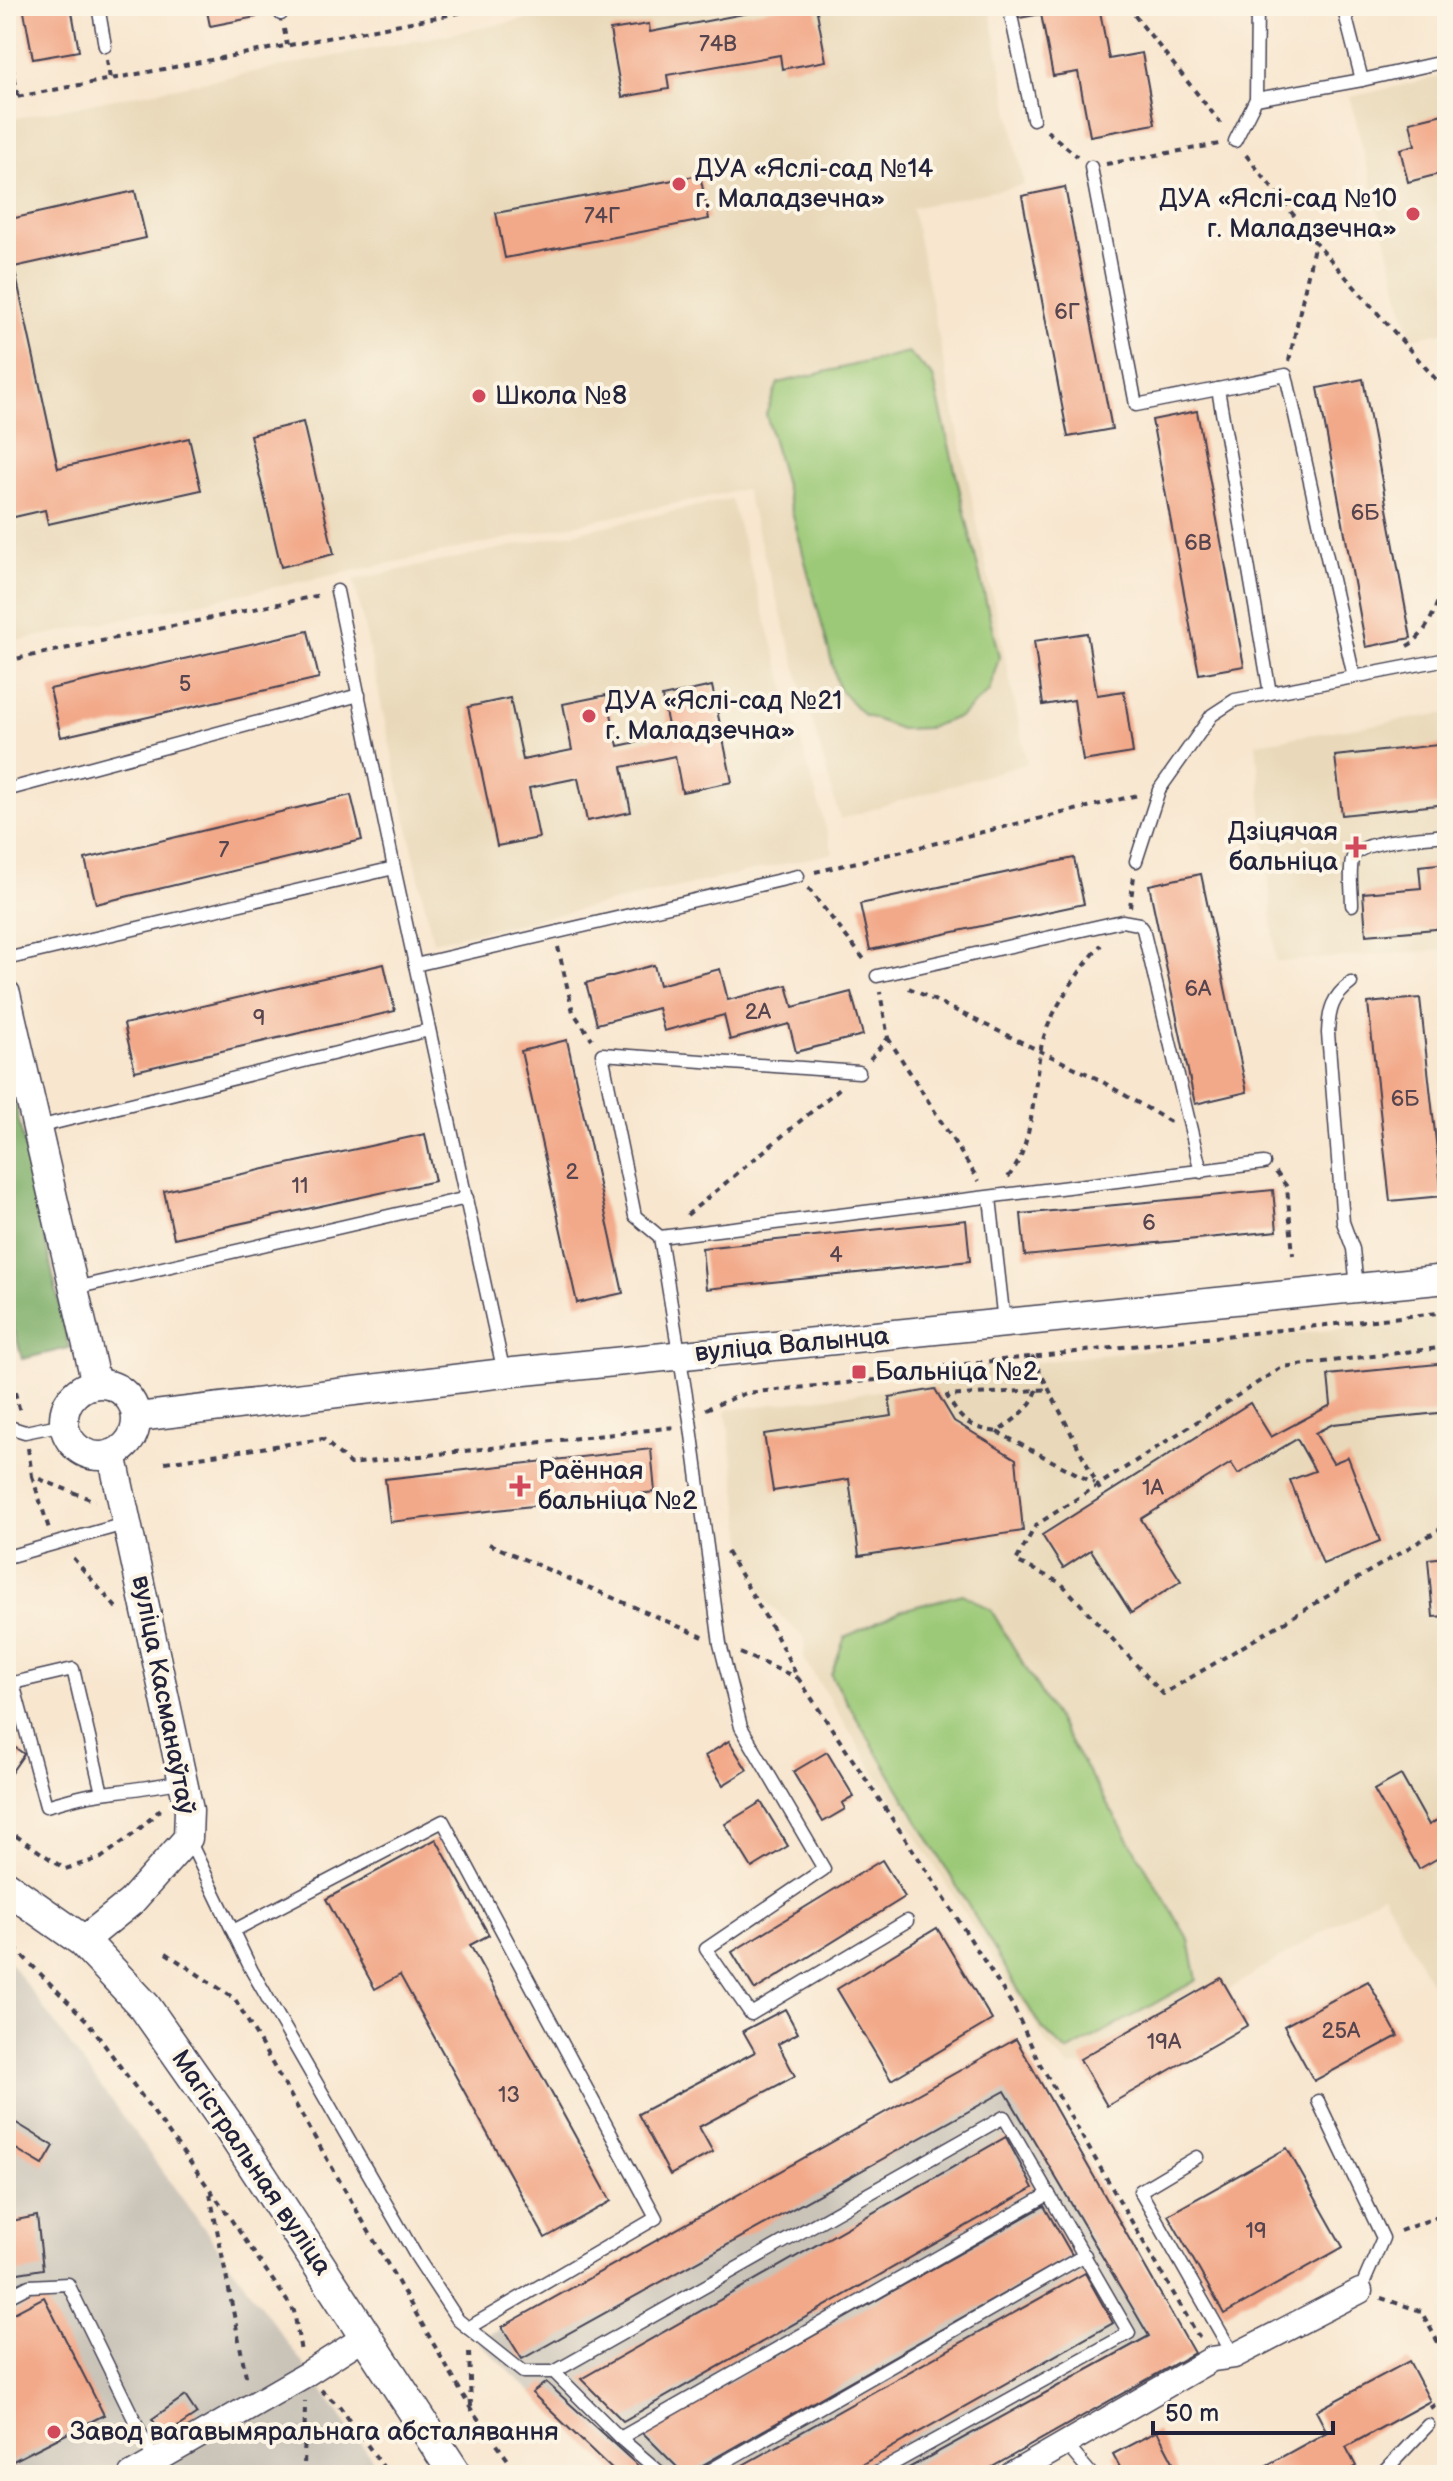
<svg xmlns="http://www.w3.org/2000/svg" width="1453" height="2481" font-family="'Balsamiq Sans',sans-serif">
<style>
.built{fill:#e9d9ba}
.industrial{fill:#c9c3b8}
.green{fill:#9bc977;stroke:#5e7659;stroke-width:2}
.forest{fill:#7cad68;stroke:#4f6852;stroke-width:2}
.building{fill:#f2a989}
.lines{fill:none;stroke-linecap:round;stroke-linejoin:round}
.service-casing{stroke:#423f51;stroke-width:15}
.minor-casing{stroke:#423f51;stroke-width:27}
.tertiary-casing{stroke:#423f51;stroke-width:31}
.secondary-casing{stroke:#423f51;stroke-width:35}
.path{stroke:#423f51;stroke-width:4;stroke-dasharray:6 6;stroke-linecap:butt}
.service{stroke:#fff;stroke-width:12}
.minor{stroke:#fff;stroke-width:24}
.tertiary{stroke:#fff;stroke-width:28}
.secondary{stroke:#fff;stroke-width:32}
.poi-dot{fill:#d1495b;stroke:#fcf5e5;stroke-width:3}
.labels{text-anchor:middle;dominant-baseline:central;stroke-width:8;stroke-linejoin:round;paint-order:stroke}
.number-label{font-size:22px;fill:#56444e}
.poi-label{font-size:26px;fill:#22223b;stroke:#fcf5e5;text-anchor:start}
.street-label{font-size:26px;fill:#22223b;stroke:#fcf5e5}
</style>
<rect width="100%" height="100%" fill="#fcf5e5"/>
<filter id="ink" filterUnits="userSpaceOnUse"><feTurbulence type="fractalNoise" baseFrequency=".0125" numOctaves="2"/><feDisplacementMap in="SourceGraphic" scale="16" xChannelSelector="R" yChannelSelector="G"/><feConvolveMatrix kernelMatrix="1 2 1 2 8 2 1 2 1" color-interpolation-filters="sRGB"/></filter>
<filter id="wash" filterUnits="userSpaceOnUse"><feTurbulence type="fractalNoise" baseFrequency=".006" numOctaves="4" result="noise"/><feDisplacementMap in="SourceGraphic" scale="32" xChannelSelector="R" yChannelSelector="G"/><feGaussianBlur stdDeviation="1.8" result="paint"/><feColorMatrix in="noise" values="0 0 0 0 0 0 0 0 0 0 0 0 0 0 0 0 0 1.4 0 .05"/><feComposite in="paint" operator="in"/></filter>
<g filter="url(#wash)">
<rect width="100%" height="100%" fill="#f8e6cf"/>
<g class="built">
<polygon points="595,6 989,6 1024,185 912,208 1027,763 840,819 745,489 6,643 6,120"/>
<polygon points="1447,75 1447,331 1411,338 1350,97"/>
<polygon points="731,499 833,853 433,942 354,580"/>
<polygon points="1447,713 1447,950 1276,962 1256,743"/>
<polygon points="1447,1317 1447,2013 1383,1894 1228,1990 1221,1978 1080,2059 1083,2065 1069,2067 1048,2046 804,1659 805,1639 763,1598 745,1549 726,1410 933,1384 965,1370"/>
</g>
<g class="industrial">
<polygon points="6,1957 384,2475 6,2475"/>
<polygon points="1016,2039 1194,2353 978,2475 618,2475 478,2341"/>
</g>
<g class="green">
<polygon points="908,352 933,377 999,657 989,691 961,716 927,728 900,729 864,715 839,689 766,414 778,383"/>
<polygon points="963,1594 991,1610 1189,1940 1197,1980 1067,2052 1040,2026 831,1675 845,1637 902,1610"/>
</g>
<polygon class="forest" points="6,1062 69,1348 22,1359 6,1297"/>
<g id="blocks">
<g class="building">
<polygon points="23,6 71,6 79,51 33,59"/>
<polygon points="206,6 254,6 256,17 210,26"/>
<polygon points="785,6 816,6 826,61 782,69 780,55 667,75 669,89 622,97 610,30 649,24 650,32"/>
<polygon points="1016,6 1099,6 1109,59 1142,53 1155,124 1090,136 1078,72 1053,76 1041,14 1019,18"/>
<polygon points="1447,113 1447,172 1408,182 1400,149 1415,145 1410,122"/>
<polygon points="700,175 709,219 505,258 496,213"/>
<polygon points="1065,187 1112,429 1068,437 1022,196"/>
<polygon points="135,191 146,238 14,267 58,468 189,438 201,490 48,524 45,510 10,518 6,502 6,220"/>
<polygon points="1363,379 1411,638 1366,647 1318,388"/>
<polygon points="1197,411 1244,666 1199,674 1152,420"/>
<polygon points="303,422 334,554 281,567 250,435"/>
<polygon points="308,631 319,678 61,737 50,689"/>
<polygon points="1087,633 1097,695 1124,691 1133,753 1083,761 1074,700 1043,705 1034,641"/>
<polygon points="712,686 732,782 682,792 675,756 622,767 631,812 587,821 578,778 529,788 539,838 497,846 468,707 510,698 523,760 572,750 563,704 607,695 618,746 670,735 662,697"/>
<polygon points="1447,744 1447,804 1342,815 1335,756"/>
<polygon points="351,795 362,840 96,904 85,859"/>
<polygon points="1074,858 1084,904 870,950 860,904"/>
<polygon points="1447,863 1447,928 1366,935 1363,893 1421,888 1419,866"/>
<polygon points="1201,874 1247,1092 1195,1104 1149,885"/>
<polygon points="384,964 395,1011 135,1071 124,1024"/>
<polygon points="654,965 659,985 720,969 728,1000 787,985 793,1007 851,992 863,1035 796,1052 789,1024 730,1040 724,1015 664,1031 658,1008 597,1024 586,983"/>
<polygon points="1420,998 1442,1196 1390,1201 1368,1003"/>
<polygon points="567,1040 623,1293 577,1303 521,1051"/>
<polygon points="425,1134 435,1181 174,1238 164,1191"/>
<polygon points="1273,1190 1277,1231 1025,1256 1021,1214"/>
<polygon points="966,1220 970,1261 706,1289 702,1248"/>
<polygon points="1447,1363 1447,1412 1333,1424 1315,1433 1333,1463 1348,1457 1380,1541 1323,1564 1290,1480 1315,1471 1297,1439 1238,1474 1231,1463 1141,1519 1181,1581 1131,1613 1091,1550 1063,1568 1042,1535 1250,1403 1271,1437 1331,1405 1328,1375"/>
<polygon points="935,1389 954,1421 1016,1459 1023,1531 859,1556 849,1479 773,1491 764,1434 892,1416 889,1397"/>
<polygon points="651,1449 655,1492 390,1522 385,1479"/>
<polygon points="1447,1557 1447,1616 1433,1617 1428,1559"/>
<polygon points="6,1741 24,1754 6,1780"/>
<polygon points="729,1741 747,1770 723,1785 705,1756"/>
<polygon points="827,1752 854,1797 842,1803 845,1809 823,1822 793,1772"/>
<polygon points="1401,1775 1429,1825 1447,1814 1447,1853 1419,1869 1374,1790"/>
<polygon points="761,1802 788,1846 752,1868 725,1824"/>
<polygon points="436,1839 489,1935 470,1945 611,2201 545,2238 400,1975 375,1989 326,1899"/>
<polygon points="882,1860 905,1897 755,1990 732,1952"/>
<polygon points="937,1928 992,2020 891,2080 837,1989"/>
<polygon points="1221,1978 1248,2025 1107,2106 1080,2059"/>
<polygon points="1368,1981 1398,2036 1314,2081 1284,2026"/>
<polygon points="785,2009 798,2033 778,2044 795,2076 699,2127 713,2152 670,2175 638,2114 755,2052 743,2031"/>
<polygon points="1016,2039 1194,2353 978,2475 896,2475 1149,2336 1005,2091 522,2359 502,2327"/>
<polygon points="13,2121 54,2146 43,2165 6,2143 6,2133"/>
<polygon points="1006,2137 1033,2188 623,2421 581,2379"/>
<polygon points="1287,2148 1343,2247 1224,2314 1168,2215"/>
<polygon points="1044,2206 1072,2255 685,2475 642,2432"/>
<polygon points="37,2216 43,2269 6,2275 6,2222"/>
<polygon points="1085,2273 1113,2323 843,2475 725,2475"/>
<polygon points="44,2297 104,2415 11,2462 18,2475 6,2475 6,2317"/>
<polygon points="1409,2361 1430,2401 1346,2447 1356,2466 1340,2475 1249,2475 1327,2432 1316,2411"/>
<polygon points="546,2382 648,2475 618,2475 532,2393"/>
<polygon points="185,2396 197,2414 164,2436 152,2419"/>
<polygon points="1157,2431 1180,2475 1124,2475 1113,2454"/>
</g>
</g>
</g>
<g filter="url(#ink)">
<use href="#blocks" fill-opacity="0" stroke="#423f51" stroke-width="2"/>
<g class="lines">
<g class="service-casing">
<g id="service">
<polyline points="98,6 105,46"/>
<polyline points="280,6 281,14"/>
<polyline points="1009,6 1033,119"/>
<polyline points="1343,6 1362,80"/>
<polyline points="1256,99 1362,80 1447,61"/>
<polyline points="1235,141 1256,99 1257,6"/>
<polyline points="1091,167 1136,405 1218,389"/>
<polyline points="337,591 394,868 504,1373"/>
<polyline points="1270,693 1218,389 1286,375 1354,677"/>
<polyline points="6,790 359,695"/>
<polyline points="1136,861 1159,790 1212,715 1235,700 1447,659"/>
<path d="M1352 905C1352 891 1349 874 1352 860 1356 839 1428 837 1447 835"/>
<polyline points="6,959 394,868"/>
<polyline points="415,965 798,876"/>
<polyline points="877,976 1122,921 1139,924 1143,929 1201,1172"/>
<path d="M1351 983C1332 997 1329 1010 1328 1033L1343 1222 1353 1249 1357 1287"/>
<polyline points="859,1072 602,1054 635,1216 660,1237 1264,1163"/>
<polyline points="38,1127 429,1030"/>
<polyline points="990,1198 1004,1322"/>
<polyline points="660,1237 690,1420 720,1644 741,1727 824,1869 706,1949 751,2014 907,1921"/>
<polyline points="75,1288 467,1198"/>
<polyline points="6,1426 25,1432 64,1424"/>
<polyline points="7,1557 128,1523"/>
<path d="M102 1793 73 1669 13 1683 46 1806C62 1802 79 1796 95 1794 125 1790 154 1787 183 1781"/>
<polyline points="188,1838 252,1971 416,2256 458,2320 523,2372 554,2372 1004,2117 1129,2333 873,2475"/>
<polyline points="233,1931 443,1821 656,2218 468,2328"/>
<polyline points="1318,2101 1383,2238 1360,2291"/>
<polyline points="1197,2157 1140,2191 1234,2356"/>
<polyline points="6,2298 29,2286 68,2284 155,2462"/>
<polyline points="554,2372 620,2438 663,2475"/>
<polyline points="620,2438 1049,2194"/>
<polyline points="1064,2442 1092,2475"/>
<polyline points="702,2475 1085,2255"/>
<polyline points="1381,2475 1428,2425"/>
</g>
</g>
<g class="minor-casing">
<g id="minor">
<polyline points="131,2475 305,2375 366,2336"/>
<polyline points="1011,2475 1212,2359 1234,2356 1360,2291"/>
</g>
</g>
<g class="tertiary-casing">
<g id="tertiary">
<polyline points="6,994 96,1384"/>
<circle cx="100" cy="1420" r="36"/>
<polyline points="138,1417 504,1373 1447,1279"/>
<polyline points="83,1941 131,1902 188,1838 189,1810 112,1454"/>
</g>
</g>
<g class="secondary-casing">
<polyline id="secondary" points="6,1887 83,1941 145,2007 225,2121 456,2475"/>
</g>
<g class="path">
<polyline points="1127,6 1223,126"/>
<polyline points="284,29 287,45"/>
<polyline points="6,31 18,97"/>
<polyline points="107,60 110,79"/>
<polyline points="6,99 495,6"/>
<polyline points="1047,131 1077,156"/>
<polyline points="1246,155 1315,242 1447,392"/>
<polyline points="1106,164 1219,144"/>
<polyline points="1289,361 1315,242"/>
<path d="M1407 646C1431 633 1437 601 1447 576"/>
<polyline points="6,661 321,595"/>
<polyline points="815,872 1138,795"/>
<polyline points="808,888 867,963"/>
<polyline points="1130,907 1134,876"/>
<polyline points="558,947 573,1012 592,1039"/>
<polyline points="909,988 1096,1078 1172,1123"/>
<polyline points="888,1038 979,1181"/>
<polyline points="870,1059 888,1038 880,992"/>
<polyline points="1276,1172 1287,1187 1293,1255"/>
<path d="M1008 1177C1034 1147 1033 1090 1040 1053 1046 1016 1077 973 1101 945"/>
<polyline points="687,1215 840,1088"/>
<polyline points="1447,1347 1282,1367 1036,1525 1016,1561 1061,1583 1163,1694 1447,1525"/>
<polyline points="1032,1356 1103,1496"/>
<polyline points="6,1357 20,1412"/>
<path d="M1037 1390C1030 1410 1014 1420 997 1432 968 1427 961 1421 947 1396L1037 1390 1050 1389"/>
<polyline points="706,1409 746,1393 916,1376 946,1366 1447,1312"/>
<polyline points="997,1432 1094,1483"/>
<polyline points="28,1448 32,1476 95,1501"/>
<polyline points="165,1462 323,1439 350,1464 675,1427"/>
<polyline points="32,1476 49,1529"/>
<polyline points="489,1544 703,1637"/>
<polyline points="727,1552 775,1633 798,1678 927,1871 1013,2006 1040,2064 1200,2339"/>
<polyline points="73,1558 119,1611"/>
<polyline points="740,1653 798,1678"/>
<polyline points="6,1829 65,1869 101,1858 135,1833 163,1807"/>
<polyline points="6,1939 87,2021 219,2202 294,2311 301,2352"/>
<polyline points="166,1953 235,1999 471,2409 519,2475"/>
<polyline points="210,2194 247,2381"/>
<polyline points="1400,2231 1447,2213"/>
<polyline points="1381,2298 1421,2311 1447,2359"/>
<polyline points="469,2352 471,2407"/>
<polyline points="321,2390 340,2407 389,2475"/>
<polyline points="1430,2408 1447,2396"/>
<polyline points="304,2475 305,2401"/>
</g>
<use href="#service" class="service"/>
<use href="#minor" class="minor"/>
<use href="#tertiary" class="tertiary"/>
<use href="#secondary" class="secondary"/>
</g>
</g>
<g class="poi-dot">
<circle cx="679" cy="184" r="8"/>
<circle cx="1413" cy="214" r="8"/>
<circle cx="479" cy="396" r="8"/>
<circle cx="589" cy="716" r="8"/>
<path d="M1352 835h8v8h8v8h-8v8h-8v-8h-8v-8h8z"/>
<rect x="851" y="1364" width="16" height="16" rx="4"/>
<path d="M516 1474h8v8h8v8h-8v8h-8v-8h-8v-8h8z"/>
<circle cx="54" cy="2432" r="8"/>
</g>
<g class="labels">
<g class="number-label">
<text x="718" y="44">74В</text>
<text x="602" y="216">74Г</text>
<text x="1067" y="312">6Г</text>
<text x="1365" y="513">6Б</text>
<text x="1198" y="543">6В</text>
<text x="185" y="684">5</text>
<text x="224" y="850">7</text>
<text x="1198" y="989">6А</text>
<text x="758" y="1012">2А</text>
<text x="259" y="1018">9</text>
<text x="1405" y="1099">6Б</text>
<text x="572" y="1172">2</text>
<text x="300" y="1186">11</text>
<text x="1149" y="1223">6</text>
<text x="836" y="1255">4</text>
<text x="1153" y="1488">1А</text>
<text x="1341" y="2031">25А</text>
<text x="1164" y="2042">19А</text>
<text x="509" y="2095">13</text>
<text x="1256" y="2231">19</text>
</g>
<g class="poi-label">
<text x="695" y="169">ДУА «Яслі-сад №14<tspan x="695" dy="30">г. Маладзечна»</tspan></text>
<text x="1397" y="199" text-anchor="end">ДУА «Яслі-сад №10<tspan x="1397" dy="30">г. Маладзечна»</tspan></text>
<text x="495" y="396">Школа №8</text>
<text x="605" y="701">ДУА «Яслі-сад №21<tspan x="605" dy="30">г. Маладзечна»</tspan></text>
<text x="1338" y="832" text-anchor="end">Дзіцячая<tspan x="1338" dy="30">бальніца</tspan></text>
<text x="875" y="1372">Бальніца №2</text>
<text x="538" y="1471">Раённая<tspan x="538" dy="30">бальніца №2</tspan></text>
<text x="70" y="2432">Завод вагавымяральнага абсталявання</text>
</g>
<g class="street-label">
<text transform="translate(792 1345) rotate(-5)">вуліца Валынца</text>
<text transform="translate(163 1695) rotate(79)">вуліца Касманаўтаў</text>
<text transform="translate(251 2163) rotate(56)">Магістральная вуліца</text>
</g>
</g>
<rect width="1453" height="2481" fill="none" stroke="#fcf5e5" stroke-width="32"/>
<path d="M1153 2421v12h180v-12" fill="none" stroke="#22223b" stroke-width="4"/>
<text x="1165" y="2421" font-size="24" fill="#22223b" stroke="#fcf5e5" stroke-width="6" paint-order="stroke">50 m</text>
</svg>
